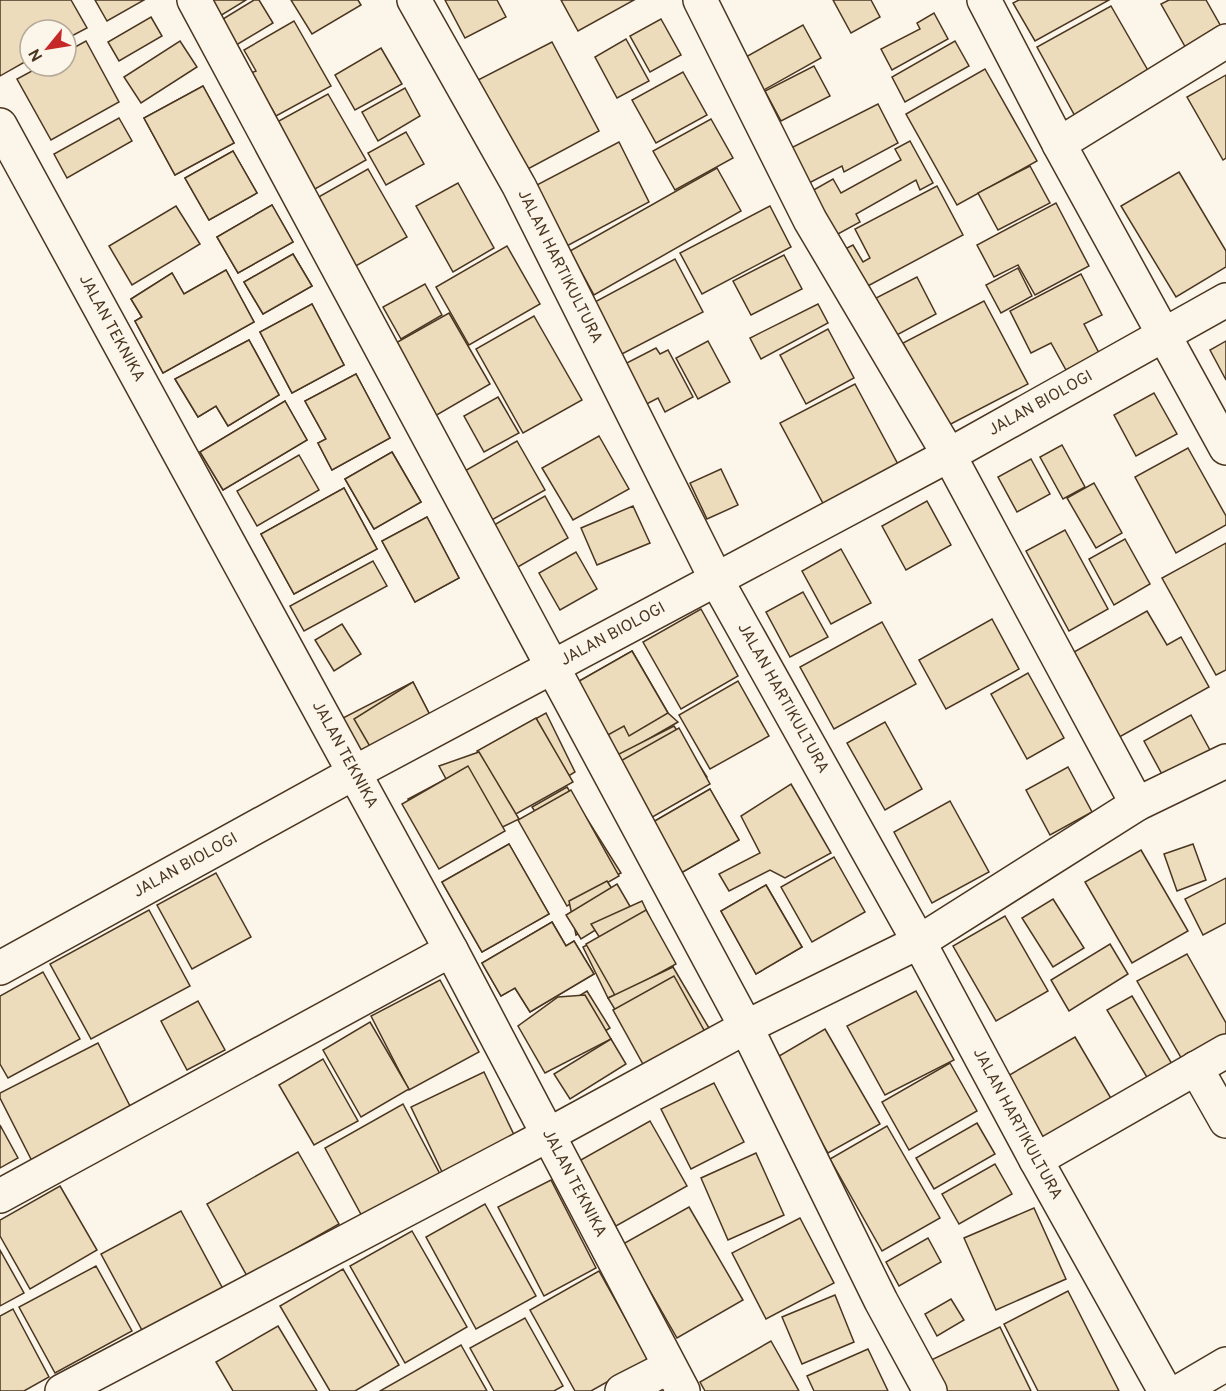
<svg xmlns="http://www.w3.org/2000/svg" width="1226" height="1391" font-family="Overpass,sans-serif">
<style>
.building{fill:#ecdcbc;stroke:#4a3520;stroke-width:1.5}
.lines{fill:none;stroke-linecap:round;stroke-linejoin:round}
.minor-casing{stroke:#4a3520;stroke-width:36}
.minor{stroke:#fbf6e9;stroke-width:33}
.labels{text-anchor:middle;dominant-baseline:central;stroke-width:4.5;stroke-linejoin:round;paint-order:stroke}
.street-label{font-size:16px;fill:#4a3520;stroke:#fbf6e9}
</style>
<rect width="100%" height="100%" fill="#fbf6e9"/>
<g class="building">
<polygon points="0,0 71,0 87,28 66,39 66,30 30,30 30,59 0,76"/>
<polygon points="95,0 144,0 107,21"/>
<polygon points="210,0 246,0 220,16"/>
<polygon points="254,0 259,0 273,23 233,47 218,22"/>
<polygon points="291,0 358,0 361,5 312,34"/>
<polygon points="445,0 497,0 506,17 465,38"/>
<polygon points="561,0 634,0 578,31"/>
<polygon points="833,0 871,0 880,17 851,33"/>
<polygon points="1019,0 1109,0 1035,41 1013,3"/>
<polygon points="1169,0 1206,0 1223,30 1187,50 1161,4"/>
<polygon points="1111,6 1150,74 1075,116 1037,47"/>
<polygon points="934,13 948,39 892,70 881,49 920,29 917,23"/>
<polygon points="151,17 162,36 119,61 108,42"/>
<polygon points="661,19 681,55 650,72 630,36"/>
<polygon points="294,21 331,86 276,116 251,73 256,71 244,50"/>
<polygon points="803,25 821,58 762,91 744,58"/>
<polygon points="626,39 649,81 617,98 595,57"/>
<polygon points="86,41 119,102 51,140 17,79 41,66 66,66 66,52"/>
<polygon points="180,41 197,67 141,103 124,77"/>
<polygon points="955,41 969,66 905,102 892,77"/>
<polygon points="552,42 599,131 526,170 478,80"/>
<polygon points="381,48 402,84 355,110 335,75"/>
<polygon points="814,66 830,96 781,121 765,91"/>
<polygon points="985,69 1037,161 957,205 906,114"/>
<polygon points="683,72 707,115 656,143 632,100"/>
<polygon points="1226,75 1226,158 1223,160 1187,97"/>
<polygon points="203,86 234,143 175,175 144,118"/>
<polygon points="203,86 234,143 175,175 144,118"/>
<polygon points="405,88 420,116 378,141 362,112"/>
<polygon points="328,94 366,160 315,189 277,122"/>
<polygon points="878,104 898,143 844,172 842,166 809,183 791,148"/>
<polygon points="119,118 132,141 67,178 54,154"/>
<polygon points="711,119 733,158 675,190 653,151"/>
<polygon points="406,132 424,164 386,185 368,153"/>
<polygon points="910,141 933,183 920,190 916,180 856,214 860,222 827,240 803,196 833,179 841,193 901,160 895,149"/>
<polygon points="619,142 649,202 565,247 533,187"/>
<polygon points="233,151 257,193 209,220 185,178"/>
<polygon points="233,151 257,193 209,220 185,178"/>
<polygon points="1030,166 1050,203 998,230 978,193"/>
<polygon points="717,168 741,211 594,295 570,251"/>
<polygon points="368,169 407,237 354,267 315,199"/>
<polygon points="1179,172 1226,251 1226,267 1176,297 1121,206"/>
<polygon points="458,183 494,248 453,272 416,206"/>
<polygon points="937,186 963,235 866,287 845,249 853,245 863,262 870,258 855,229"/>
<polygon points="1056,203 1089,266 1035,295 1018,265 994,277 977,245"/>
<polygon points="272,205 293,242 238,273 217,237"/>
<polygon points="272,205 293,242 238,273 217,237"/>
<polygon points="176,206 200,244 132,285 109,246"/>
<polygon points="770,206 791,247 702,294 680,253"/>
<polygon points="507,246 540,304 469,345 436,287"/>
<polygon points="293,254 312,286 263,314 244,282"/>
<polygon points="293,254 312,286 263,314 244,282"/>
<polygon points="784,255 802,289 751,315 733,281"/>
<polygon points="675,259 703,312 620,355 593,303"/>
<polygon points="1018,268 1032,296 1001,313 986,285"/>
<polygon points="226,270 254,322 163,373 135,321 142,317 131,299 172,273 184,294"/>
<polygon points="226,270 254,322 163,373 135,321 142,317 131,299 172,273 184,294"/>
<polygon points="1081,274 1102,315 1084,324 1099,353 1066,370 1051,343 1031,353 1010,311"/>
<polygon points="917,277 936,314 895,336 876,298"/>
<polygon points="425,284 442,315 401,339 383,307"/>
<polygon points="984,301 1028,384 947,426 903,343"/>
<polygon points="312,304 344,365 292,393 260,332"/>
<polygon points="312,304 344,365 292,393 260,332"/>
<polygon points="818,304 828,323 761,359 750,338"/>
<polygon points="449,313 490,384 435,416 394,344"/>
<polygon points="534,316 582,400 523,433 476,349"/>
<polygon points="828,329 854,378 806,404 780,355"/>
<polygon points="249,340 279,395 228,426 216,406 198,417 175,379"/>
<polygon points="249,340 279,395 228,426 216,406 198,417 175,379"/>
<polygon points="708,341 730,382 698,399 676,358"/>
<polygon points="1226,341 1226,380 1210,350"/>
<polygon points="656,348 660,354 668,350 693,397 665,412 658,398 637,409 615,369"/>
<polygon points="356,374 390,438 332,470 318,443 326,439 305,401"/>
<polygon points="356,374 390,438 332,470 318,443 326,439 305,401"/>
<polygon points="855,384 900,468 825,507 780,423"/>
<polygon points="1154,393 1177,434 1136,456 1114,415"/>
<polygon points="498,397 519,433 484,452 464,416"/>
<polygon points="285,401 307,440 223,490 200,452"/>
<polygon points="285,401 307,440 223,490 200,452"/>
<polygon points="599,436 629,489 573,520 542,468"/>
<polygon points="517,441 545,490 490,521 463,472"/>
<polygon points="1062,445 1085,487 1063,499 1040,457"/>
<polygon points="1188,448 1226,516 1226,525 1176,553 1135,477"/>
<polygon points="392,452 421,502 374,529 345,479"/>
<polygon points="392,452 421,502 374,529 345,479"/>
<polygon points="299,455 319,490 257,526 237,491"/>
<polygon points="1031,459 1050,494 1017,512 998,477"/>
<polygon points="721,469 738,505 707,519 690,483"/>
<polygon points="1094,483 1122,533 1096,548 1067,498"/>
<polygon points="344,488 377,549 294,594 261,534"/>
<polygon points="344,488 377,549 294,594 261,534"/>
<polygon points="545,496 568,538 511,571 487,529"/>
<polygon points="927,501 951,545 906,570 882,526"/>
<polygon points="633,506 650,543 597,565 581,528"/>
<polygon points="427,517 459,578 415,602 382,541"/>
<polygon points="427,517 459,578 415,602 382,541"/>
<polygon points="1065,530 1108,609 1069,631 1026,551"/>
<polygon points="1125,539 1150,584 1114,605 1089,559"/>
<polygon points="1226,543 1226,670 1216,675 1162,578"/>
<polygon points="841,549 871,603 831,624 802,571"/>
<polygon points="576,552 597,589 560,610 539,573"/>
<polygon points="373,561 387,586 304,631 290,606"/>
<polygon points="803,592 828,637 790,657 766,612"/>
<polygon points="701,609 738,676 681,709 643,642"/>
<polygon points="1147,611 1167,645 1181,637 1209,687 1114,740 1085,688 1092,684 1074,652"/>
<polygon points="992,619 1019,669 946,709 919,660"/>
<polygon points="882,622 916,684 834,729 800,667"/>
<polygon points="342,624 361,654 334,671 315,640"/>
<polygon points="632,651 668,713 678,722 612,760 567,688"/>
<polygon points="632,651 668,713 629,736 624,726 597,741 567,688"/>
<polygon points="1028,673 1064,738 1027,759 991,694"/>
<polygon points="738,681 769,736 710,769 679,715"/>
<polygon points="413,682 432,719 361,756 341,719"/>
<polygon points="413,682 432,719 372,750 354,719"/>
<polygon points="546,713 575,772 513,810 485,747"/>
<polygon points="1191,715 1211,752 1164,778 1144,741"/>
<polygon points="536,718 573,782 514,815 477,751"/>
<polygon points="885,722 922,789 885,810 847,743"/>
<polygon points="674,726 707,777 650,809 617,755"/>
<polygon points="679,728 710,784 649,819 617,763"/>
<polygon points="479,752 519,819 441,857 408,799 446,779 439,766"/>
<polygon points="468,766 505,831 439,869 402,804"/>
<polygon points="1068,767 1092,812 1050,835 1026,790"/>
<polygon points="791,784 831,853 785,878 770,870 729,891 719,874 760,853 741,816"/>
<polygon points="567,787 621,873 569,901 528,830 542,822 532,807"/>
<polygon points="710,789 739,840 681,873 653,822"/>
<polygon points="710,789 739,840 681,873 653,822"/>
<polygon points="571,790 619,876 567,906 518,820"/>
<polygon points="950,801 989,872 932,903 894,832"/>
<polygon points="509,844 549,914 482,952 442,882"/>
<polygon points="509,844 549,914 482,952 442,882"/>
<polygon points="1193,844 1206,880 1177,891 1164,854"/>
<polygon points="1141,850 1188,931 1132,963 1085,882"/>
<polygon points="834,857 865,912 812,942 781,887"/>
<polygon points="216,873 251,937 192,969 157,905"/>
<polygon points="1226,878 1226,923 1203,935 1185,899"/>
<polygon points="607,881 625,909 576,935 569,901"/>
<polygon points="617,884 631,908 581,939 566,915"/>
<polygon points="766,885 802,947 756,974 721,911"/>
<polygon points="766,885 802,947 756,974 721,911"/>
<polygon points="1053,899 1084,948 1053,967 1022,918"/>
<polygon points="642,901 673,967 608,998 583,947 600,938 591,924"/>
<polygon points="149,910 190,986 91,1039 50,964"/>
<polygon points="646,910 676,964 616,997 586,944"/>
<polygon points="1005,916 1048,991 996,1021 953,946"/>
<polygon points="552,922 566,946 574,941 594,974 530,1012 515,988 501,996 482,963"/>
<polygon points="552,922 566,946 574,941 594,974 530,1012 515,988 501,996 482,963"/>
<polygon points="1110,944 1128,974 1069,1011 1051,980"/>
<polygon points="1187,954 1226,1023 1226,1037 1183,1061 1137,981"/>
<polygon points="673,967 709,1028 647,1062 608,998"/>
<polygon points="43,972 80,1039 8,1078 0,1064 0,996"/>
<polygon points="674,976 705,1032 644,1066 613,1010"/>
<polygon points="440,980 479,1052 409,1090 371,1016"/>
<polygon points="587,991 610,1028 545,1068 522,1031"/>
<polygon points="916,991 954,1060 885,1095 847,1026"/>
<polygon points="585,995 611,1039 545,1073 518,1026 558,997"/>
<polygon points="1132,996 1172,1064 1148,1079 1107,1010"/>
<polygon points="198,1001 225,1050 187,1070 161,1021"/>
<polygon points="370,1022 409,1089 361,1117 323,1050"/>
<polygon points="825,1029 880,1124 828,1153 774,1059"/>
<polygon points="1075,1037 1112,1100 1043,1140 1006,1077"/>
<polygon points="611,1039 626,1064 570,1099 554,1074"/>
<polygon points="98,1043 134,1114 34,1165 0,1098 0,1093"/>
<polygon points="323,1059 358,1121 314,1145 279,1085"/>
<polygon points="950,1063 977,1111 909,1150 882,1102"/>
<polygon points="484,1072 516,1139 443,1174 411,1107"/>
<polygon points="714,1083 744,1142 691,1169 661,1109"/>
<polygon points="403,1104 441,1176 363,1218 325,1148"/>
<polygon points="650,1121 687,1186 616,1226 579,1161"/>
<polygon points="977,1123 995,1154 934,1189 916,1158"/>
<polygon points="0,1125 18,1158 0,1168"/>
<polygon points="887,1126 940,1218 882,1251 830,1159"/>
<polygon points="298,1152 339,1224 247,1276 207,1204"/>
<polygon points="756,1153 784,1215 728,1240 701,1178"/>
<polygon points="995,1164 1012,1194 959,1224 942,1194"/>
<polygon points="551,1180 596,1268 544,1296 498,1207"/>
<polygon points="60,1186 97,1250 30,1289 0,1236 0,1220"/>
<polygon points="485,1204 536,1296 476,1329 426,1237"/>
<polygon points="689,1207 743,1300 677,1338 623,1244"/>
<polygon points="1034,1208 1066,1279 996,1310 964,1238"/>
<polygon points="181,1211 223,1289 143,1332 101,1254"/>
<polygon points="800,1218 834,1283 766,1319 732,1253"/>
<polygon points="412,1231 467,1327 405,1363 350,1266"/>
<polygon points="928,1238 941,1262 899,1286 886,1262"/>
<polygon points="0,1250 24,1293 0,1306"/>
<polygon points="96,1266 132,1331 55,1373 19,1307"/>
<polygon points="343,1269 399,1365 355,1391 330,1391 280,1306"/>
<polygon points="599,1271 648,1359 591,1391 575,1391 530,1310"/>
<polygon points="1068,1291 1119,1391 1038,1391 1004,1324"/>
<polygon points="835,1295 854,1342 802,1364 782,1317"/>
<polygon points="951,1299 964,1320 937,1336 925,1314"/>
<polygon points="13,1309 49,1377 24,1391 0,1391 0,1316"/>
<polygon points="525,1318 563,1386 554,1391 494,1391 470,1348"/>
<polygon points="278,1326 317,1391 233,1391 216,1362"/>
<polygon points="1000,1327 1031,1391 941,1391 927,1362"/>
<polygon points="771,1341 799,1391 705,1391 700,1382"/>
<polygon points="461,1345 487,1391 380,1391"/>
<polygon points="868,1349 888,1391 814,1391 807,1376"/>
</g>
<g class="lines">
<g class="minor-casing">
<g id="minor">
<polyline points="194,0 746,1027 881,1301 930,1391"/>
<path id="s1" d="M414 0 519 186 717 581 919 942 1036 1160 1165 1391"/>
<polyline points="700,0 810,220 949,455 1137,804"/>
<polyline points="984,0 1059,144 1226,448"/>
<path id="s2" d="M0 125 451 950 683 1391"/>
<polyline points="1059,144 1226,41"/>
<path id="s3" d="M0 968 352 774 949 455 1226 300"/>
<polyline points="1196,1068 1226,1121"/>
<polyline points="1036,1160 1226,1051"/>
<polyline points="0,1196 451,950"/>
<polyline points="62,1391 548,1135 746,1027 919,942 1137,804 1226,761"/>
<polyline points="622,1391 669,1367"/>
<polyline points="1180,1391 1226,1364"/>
</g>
</g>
<use href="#minor" class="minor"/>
</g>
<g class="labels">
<g class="street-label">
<text stroke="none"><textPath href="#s1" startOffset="304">JALAN HARTIKULTURA</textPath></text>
<text stroke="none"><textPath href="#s2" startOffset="232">JALAN TEKNIKA</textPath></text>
<text stroke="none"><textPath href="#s3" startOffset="1184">JALAN BIOLOGI</textPath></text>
<text stroke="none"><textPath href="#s3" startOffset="698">JALAN BIOLOGI</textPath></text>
<text stroke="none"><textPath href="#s1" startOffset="790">JALAN HARTIKULTURA</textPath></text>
<text stroke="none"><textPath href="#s2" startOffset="718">JALAN TEKNIKA</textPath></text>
<text stroke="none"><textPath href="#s3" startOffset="212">JALAN BIOLOGI</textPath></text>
<text stroke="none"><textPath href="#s1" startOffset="1276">JALAN HARTIKULTURA</textPath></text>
<text stroke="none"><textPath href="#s2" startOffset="1204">JALAN TEKNIKA</textPath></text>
</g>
</g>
<g transform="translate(48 48) rotate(240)"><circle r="28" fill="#fbf6e9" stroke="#b4a999" stroke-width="1.5"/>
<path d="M0-4.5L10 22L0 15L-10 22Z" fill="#c62828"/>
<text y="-9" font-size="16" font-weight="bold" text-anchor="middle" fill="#4a3520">N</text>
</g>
</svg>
